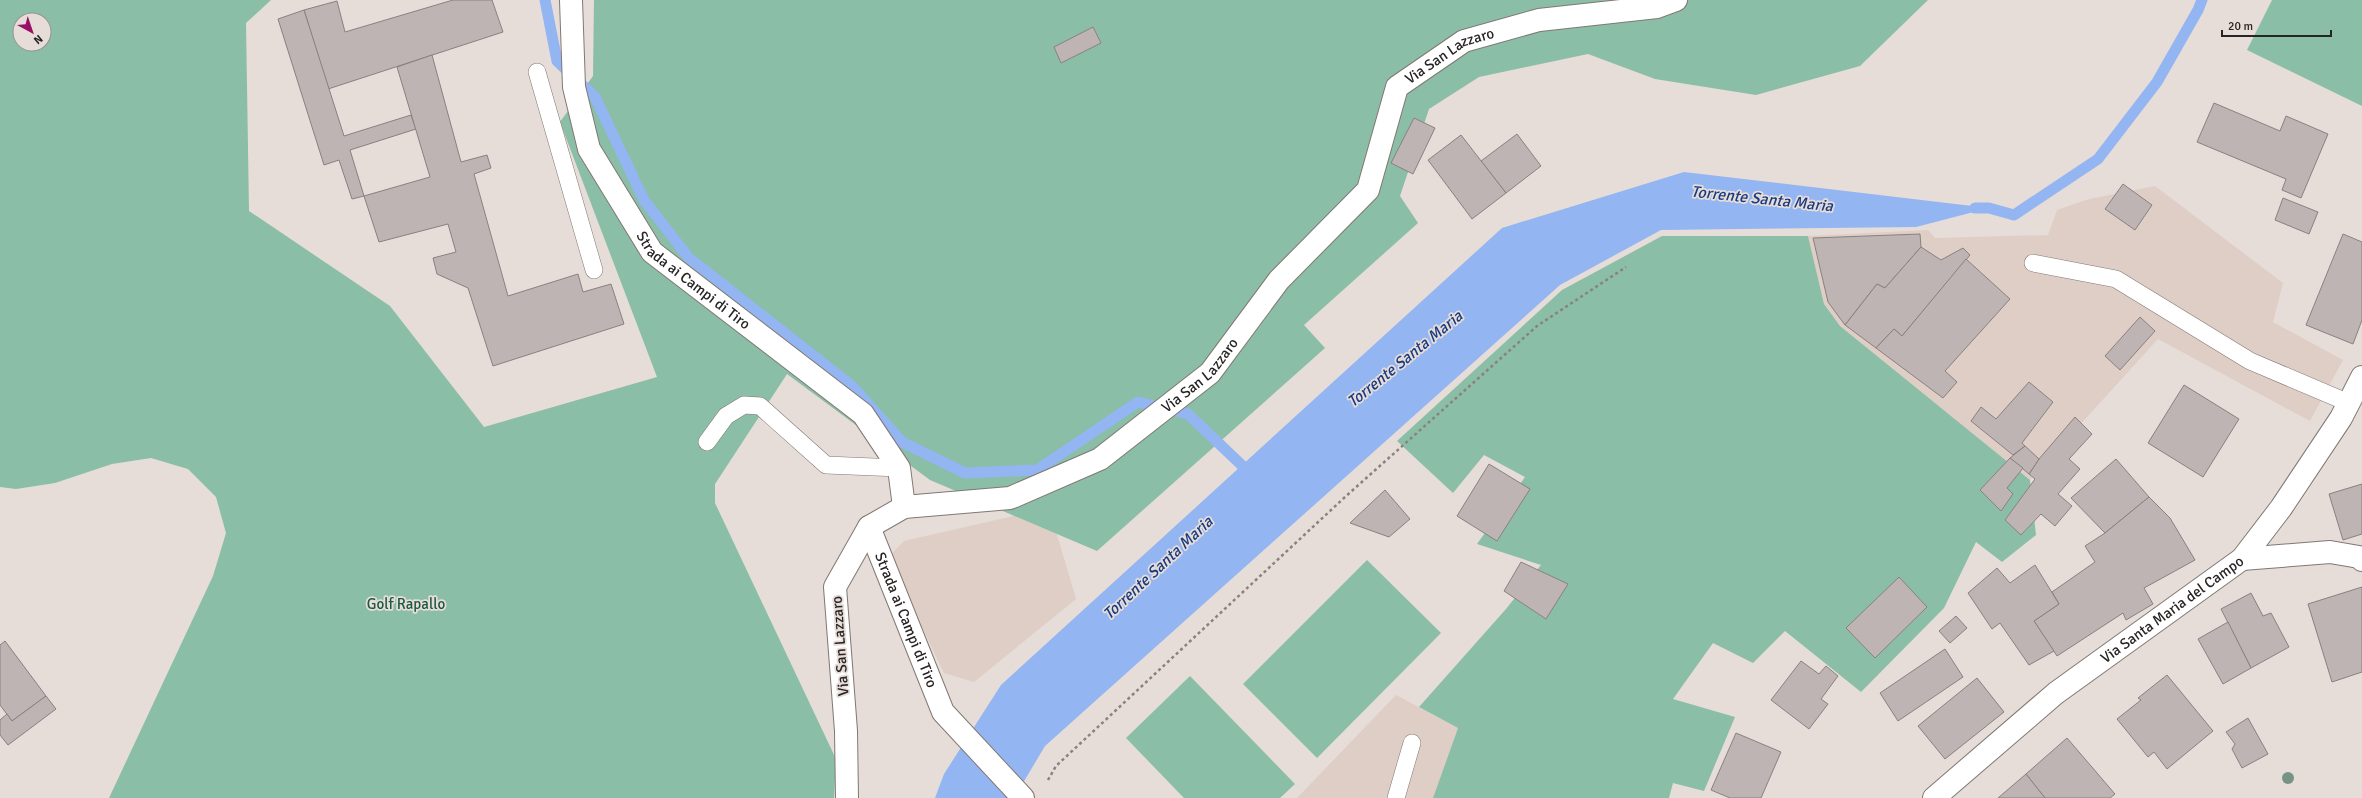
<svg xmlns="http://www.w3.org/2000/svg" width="2362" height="798" font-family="Signika,sans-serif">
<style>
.built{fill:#dfcec6}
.green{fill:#8bbea6;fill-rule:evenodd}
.water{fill:#93b5f2}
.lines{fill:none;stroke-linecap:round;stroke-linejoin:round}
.stream{stroke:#93b5f2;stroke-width:11}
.building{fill:#bfb4b4;stroke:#8a8080}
.lane-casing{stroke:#817874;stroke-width:18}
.street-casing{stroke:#817874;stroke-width:24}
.secondary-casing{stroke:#817874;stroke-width:24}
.path{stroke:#89827f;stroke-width:2.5;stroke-dasharray:3 3;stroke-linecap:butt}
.lane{stroke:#fff;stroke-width:17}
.street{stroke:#fff;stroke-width:22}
.secondary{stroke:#fff;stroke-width:22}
.tree{fill:#769485}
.labels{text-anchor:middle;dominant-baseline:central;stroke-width:3.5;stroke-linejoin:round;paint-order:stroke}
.street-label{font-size:15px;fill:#282423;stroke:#e6dcd8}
.park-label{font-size:15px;fill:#1a5941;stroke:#e6dcd8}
.water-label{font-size:16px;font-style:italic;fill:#173b81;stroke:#e6dcd8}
</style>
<rect width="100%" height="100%" fill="#e6dcd8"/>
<g class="built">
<polygon points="2155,186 2283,283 2273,322 2343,360 2310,421 2158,339 2030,480 1840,326 1824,304 1808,236 1928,230 1935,238 2048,235 2057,210 2089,199"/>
<polygon points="1036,511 1056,531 1076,599 974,682 944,673 893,567 893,552 904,541"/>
<polygon points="1396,695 1458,728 1433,798 1297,798"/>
</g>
<g class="green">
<path d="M0 0H271L246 23 249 211 390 306 484 427 657 377 560 122 593 76 594 0H1928L1860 66 1756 95 1655 79 1588 54 1479 77 1429 109 1400 196 1418 223 1304 325 1325 348 1097 551 930 480 787 374 715 484V503L836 759 834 798H109L213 576 226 533 216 497 188 469 151 458 112 464 55 483 16 489 0 487ZM20 20H44V44H20Z"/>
<polygon points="2272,0 2362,0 2362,106 2247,50"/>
<polygon points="1662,236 1808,236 1824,304 1840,326 2030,480 2036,535 2002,562 1976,542 1944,608 1861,692 1785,631 1753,663 1713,643 1673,699 1735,717 1704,791 1673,783 1669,798 1433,798 1458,728 1419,707 1506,609 1541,565 1477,544 1525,477 1484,455 1453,493 1397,441 1562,290"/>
<polygon points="1367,560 1441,633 1317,758 1243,684"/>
<polygon points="1190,676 1295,784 1280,798 1184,798 1126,738"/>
</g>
<polygon class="water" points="1684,172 1989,208 1916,227 1661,230 1560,285 1045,746 1014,798 935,798 944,774 1001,685 1502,228"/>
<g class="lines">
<g class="stream">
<polyline points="545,0 557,61 595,97 644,200 689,258 852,386 902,442 965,473 1037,470 1138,402 1188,414 1252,475"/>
<polyline points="1975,208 1989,208 2014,215 2098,159 2157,82 2198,10 2202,0"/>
</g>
</g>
<g class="building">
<polygon points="453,0 492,0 503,32 328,89 304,10 337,1 345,32"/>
<polygon points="304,10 344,136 411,115 416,129 350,150 364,196 352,199 339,160 324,165 278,19"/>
<polygon points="1093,27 1101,43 1061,63 1054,47"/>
<polygon points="432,55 461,162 487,155 491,168 474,174 508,296 578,274 583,292 611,284 624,324 493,366 468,288 437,274 433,258 456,252 448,224 379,242 364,196 430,177 397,67"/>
<polygon points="2214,103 2280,131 2286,116 2328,134 2301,198 2282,190 2286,179 2197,142"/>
<polygon points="1414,118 1435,128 1413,174 1391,163"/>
<polygon points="1517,134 1541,166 1506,193 1481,161"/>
<polygon points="1461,135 1506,193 1472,219 1428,160"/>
<polygon points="2123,184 2152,205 2135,230 2105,209"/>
<polygon points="2283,198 2318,212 2309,234 2275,220"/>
<polygon points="1920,234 1921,247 1885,288 1877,284 1845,325 1828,302 1813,238"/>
<polygon points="2343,234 2362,242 2362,320 2353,344 2306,325"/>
<polygon points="1921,247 1941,260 1963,248 1970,255 1902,336 1894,329 1876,348 1845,325 1877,284 1885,288"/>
<polygon points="1966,259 2010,299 1945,371 1957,382 1943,398 1876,348 1894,329 1902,336"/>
<polygon points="2140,317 2155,331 2120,370 2105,356"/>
<polygon points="2029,382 2053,402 2022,443 2025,446 2013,455 1971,421 1981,407 1996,419"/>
<polygon points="2184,385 2239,419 2203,477 2148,443"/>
<polygon points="2075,417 2092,434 2069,459 2080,469 2058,494 2072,506 2055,526 2041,514 2021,535 2005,520 2035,479 2029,474 2039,459"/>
<polygon points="2025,446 2039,459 2029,474 2010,458"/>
<polygon points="2010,458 2023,468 2007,488 2013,494 2001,511 1980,490"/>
<polygon points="2116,459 2149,497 2105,533 2071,498"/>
<polygon points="1489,464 1530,489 1497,541 1457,516"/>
<polygon points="2362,484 2362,534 2343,540 2329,494"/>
<polygon points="1385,490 1410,519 1389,537 1350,523"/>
<polygon points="2149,497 2170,518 2195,560 2144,588 2153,604 2126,620 2123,613 2057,656 2034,621 2059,604 2052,592 2095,562 2085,546 2105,533"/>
<polygon points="1521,562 1568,584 1546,619 1504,591"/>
<polygon points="2035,565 2059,604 2034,621 2054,651 2029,665 2000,623 1992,629 1968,593 1997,568 2010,583"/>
<polygon points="1899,577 1927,607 1875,658 1846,628"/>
<polygon points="2362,587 2362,672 2332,682 2308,604"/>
<polygon points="2251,593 2263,616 2271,613 2289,647 2251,668 2221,609"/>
<polygon points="1956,616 1967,628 1950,643 1939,631"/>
<polygon points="2228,622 2251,668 2223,684 2198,639"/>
<polygon points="5,641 46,696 12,721 0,705 0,645"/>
<polygon points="1945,649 1963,677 1898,721 1880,693"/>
<polygon points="1801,661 1819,674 1826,666 1838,676 1821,699 1828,704 1809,729 1771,700"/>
<polygon points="2167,675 2213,731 2167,769 2154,752 2148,757 2117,719 2141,700 2138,698"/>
<polygon points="1977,678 2004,712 1945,759 1918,726"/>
<polygon points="46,696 56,709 8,745 0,735 0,720 7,714 12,721"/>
<polygon points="2248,718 2268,754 2242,768 2232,749 2235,744 2226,732"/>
<polygon points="1736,733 1781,752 1761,798 1730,798 1711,790"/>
<polygon points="2067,738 2115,794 2110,798 2045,798 2026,774"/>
<polygon points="2026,774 2045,798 1998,798"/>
</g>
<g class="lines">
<g class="lane-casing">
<g id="lane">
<polyline points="537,72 594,270"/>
<polyline points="2033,263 2116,279 2250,361 2349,403"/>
<polyline points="707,442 726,416 744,405 760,406 826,465 899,468"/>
<polyline points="1396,798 1412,743"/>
</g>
</g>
<g class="street-casing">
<g id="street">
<path id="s1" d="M571 0 574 87 589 149 652 252 863 414 899 468 904 507"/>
<path id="s2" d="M869 527 943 712 1023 798"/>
<polyline points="2242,559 2330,552 2359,557 2362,560"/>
<path id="s3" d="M847 798 846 731 835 587 869 527 904 507 1010 498 1100 459 1210 373 1279 280 1368 190 1397 87 1464 41 1539 20 1657 7 1676 0"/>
</g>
</g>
<g class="secondary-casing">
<g id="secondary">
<path id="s4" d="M1934 798 2056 693 2242 559 2281 508 2341 418 2362 377"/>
</g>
</g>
<polyline class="path" points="1048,780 1056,766 1345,497 1537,326 1626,267"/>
<use href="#lane" class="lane"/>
<use href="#street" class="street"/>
<use href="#secondary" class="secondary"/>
</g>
<circle class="tree" cx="2288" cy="778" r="6"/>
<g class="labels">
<g class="street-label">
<text stroke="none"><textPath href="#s3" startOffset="1076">Via San Lazzaro</textPath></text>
<text stroke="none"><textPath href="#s1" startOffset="321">Strada ai Campi di Tiro</textPath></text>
<text stroke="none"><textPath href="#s3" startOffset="656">Via San Lazzaro</textPath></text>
<text stroke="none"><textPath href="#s4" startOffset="304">Via Santa Maria del Campo</textPath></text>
<text stroke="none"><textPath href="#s2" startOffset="100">Strada ai Campi di Tiro</textPath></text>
<text transform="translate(840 646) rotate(-94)">Via San Lazzaro</text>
</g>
<g class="park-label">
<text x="406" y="604">Golf Rapallo</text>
</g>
<g class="water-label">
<text transform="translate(1762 199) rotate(6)">Torrente Santa Maria</text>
<text transform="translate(1405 359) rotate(-39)">Torrente Santa Maria</text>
<text transform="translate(1158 568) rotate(-43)">Torrente Santa Maria</text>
</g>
</g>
<g transform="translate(32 32) rotate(140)"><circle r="19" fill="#e6dcd8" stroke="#9a9290"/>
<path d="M0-3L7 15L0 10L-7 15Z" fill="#971066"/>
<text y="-6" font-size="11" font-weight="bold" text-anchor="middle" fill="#282423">N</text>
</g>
<path d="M2222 30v6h109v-6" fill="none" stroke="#282423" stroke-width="2"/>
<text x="2228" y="30" font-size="12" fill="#282423" stroke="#e6dcd8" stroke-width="3" paint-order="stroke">20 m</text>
</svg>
